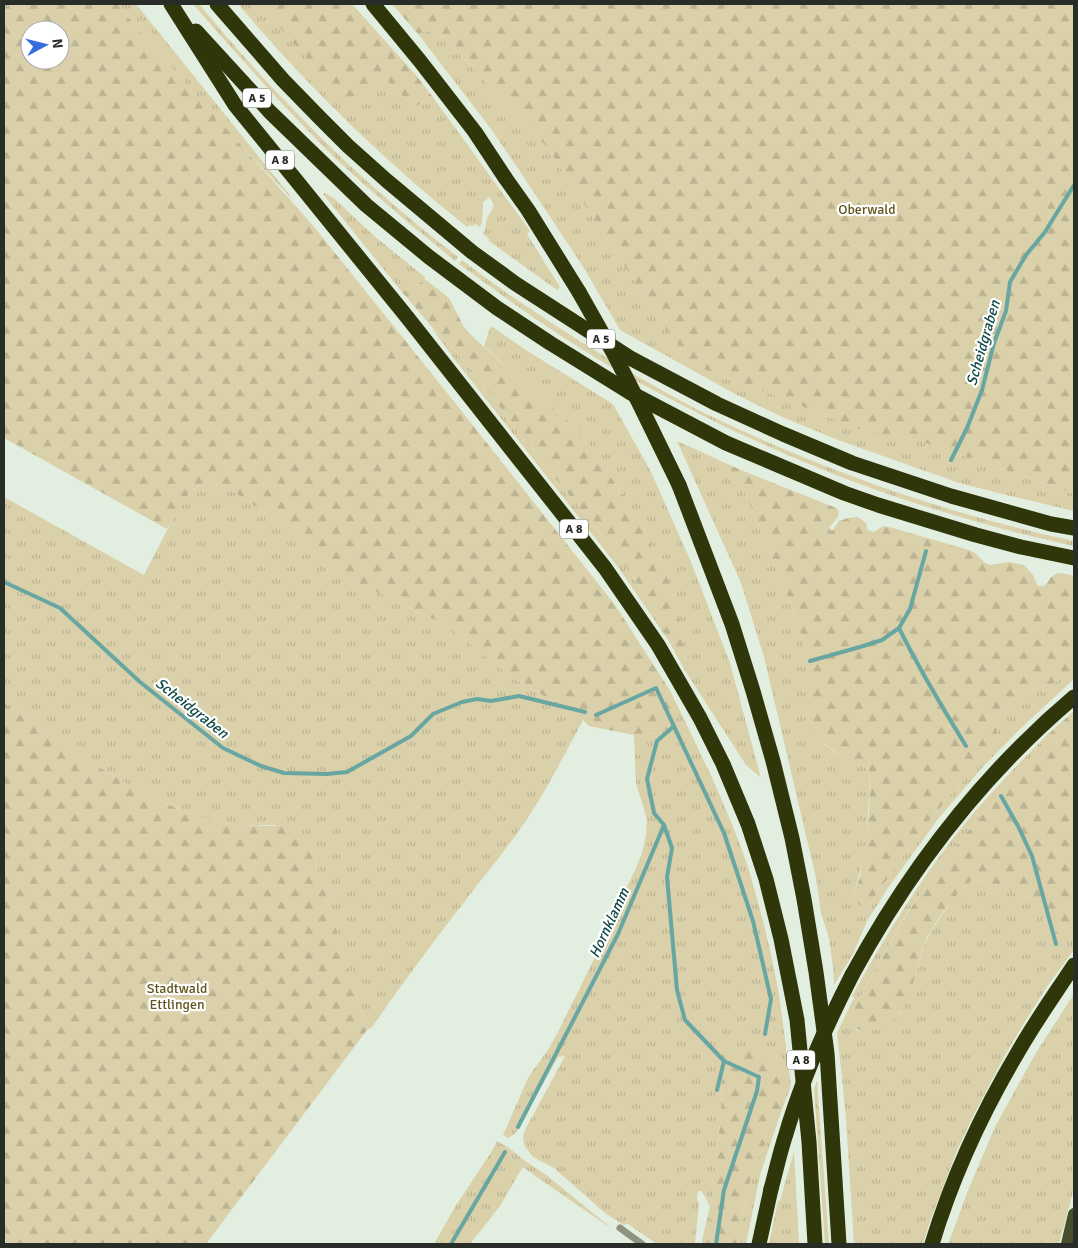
<svg xmlns="http://www.w3.org/2000/svg" width="1078" height="1248" font-family="Signika,sans-serif">
<style>
.grass{fill:url(#grass-tufts)}
.forest{fill:url(#forest-firs);fill-rule:evenodd}
.lines{fill:none;stroke-linecap:round;stroke-linejoin:round}
.stream{stroke:#68a6a2;stroke-width:4}
.service{stroke:#8f9481;stroke-width:7}
.primary{stroke:#474e2b;stroke-width:12}
.motorway{stroke:#2f360a;stroke-width:15}
.motorway-bridge{stroke:#2f360a;stroke-width:15}
.labels{text-anchor:middle;dominant-baseline:central;stroke-width:4.5;stroke-linejoin:round;paint-order:stroke}
.shield{fill:#fff;stroke:#686c68;stroke-width:1}
.shield-label{font-size:12px;font-weight:bold;fill:#282d28}
.park-label{font-size:14px;fill:#63551e;stroke:#fff}
.water-label{font-size:15px;font-style:italic;fill:#104946;stroke:#fff}
</style>
<defs>
<pattern id="grass-tufts" width="24" height="20" patternUnits="userSpaceOnUse" patternTransform="scale(1.25)"><rect width="24" height="20" fill="#dad0aa"/><path d="M3 7l-1-3M5 7V3M7 7l1-3M15 17l-1-3M17 17v-4M19 17l1-3" fill="none" stroke="#bbb392"/></pattern>
<pattern id="forest-firs" width="22" height="20" patternUnits="userSpaceOnUse" patternTransform="scale(1.25)"><rect width="22" height="20" fill="#dad0aa"/><path d="M5 1l3.5 6h-7zM16 11l3.5 6h-7z" fill="#bbb392"/></pattern>
</defs>
<rect width="100%" height="100%" fill="#e2efe0"/>
<g class="grass">
<polygon points="117,4 136,4 296,203 222,125 160,55"/>
<path d="M193 4H199C230 41 262 78 296 112 346 165 401 213 458 257L455 261C406 221 357 181 313 136 271 93 232 49 193 4Z"/>
<path d="M238 4H259L353 106 381 75 415 107 432 96 530 231 527 234 560 287 557 290 489 241V239L483 234 485 229 487 218 494 206 490 197 483 202 482 222 480 227 475 224 472 226 470 225 467 227C383 160 307 86 238 4Z"/>
<polygon points="436,29 547,147 624,265 655,316 678,344 689,366 706,370 748,386 784,398 824,416 896,436 919,440 943,450 977,460 1074,494 1074,511 1006,495 959,483 838,440 782,417 737,395 620,330 582,265 517,167 491,129 418,34"/>
<polygon points="325,193 335,199 373,235 425,277 425,279 415,287 402,292 323,194"/>
<path d="M462 260C494 285 527 307 561 329 608 359 655 388 704 413 822 470 946 514 1074 541V546C1037 538 1000 529 964 518 865 490 771 451 680 404 655 391 630 378 606 364 555 334 507 299 459 264Z"/>
<polygon points="491,326 529,352 613,404 651,472 691,562 730,663 761,778 746,765 684,669 685,663 681,625 671,585 637,515 578,429 518,378 484,346"/>
<polygon points="431,327 449,344 477,376 519,433 595,527 637,582 673,647 618,567 455,360"/>
<path d="M677 441 704 453 738 477 775 564 797 621 808 658 811 681 809 724 825 745 848 761 861 764 870 771C868 812 868 855 853 895L866 908 931 818 994 744 998 738 995 720 1000 711 1012 700 1030 690 1055 683 1074 670V679L1018 731 981 769 938 819 888 888 867 921 853 954 834 985 833 968 829 938 821 913 816 878 764 657 741 583Z"/>
<path d="M207 482 225 486 308 542 326 568 446 625 508 674 583 720C565 753 548 788 527 819 508 848 485 874 465 901 433 942 402 984 372 1027L367 1030 320 876 311 851 275 825 244 826 211 821 182 811 130 786 71 750 4 703V497L144 575 176 513 190 491Z"/>
<path d="M681 713C705 762 729 812 747 864 760 907 773 957 780 1001 784 1029 787 1057 791 1085L782 1069 722 1050 723 1053 721 1114 707 1244H702V1240L710 1206 704 1195 701 1191H698L697 1199 699 1203 695 1244H657L628 1224 623 1225 605 1213 554 1168 533 1157 524 1145 523 1136 526 1128 565 1056 558 1057 515 1134 508 1138 503 1135 529 1076 548 1050 559 1030 610 927 614 918 619 898 629 883 636 868 642 853 646 835 647 819 636 783 634 735 658 733 675 725Z"/>
<path d="M1045 737 1028 762 959 842 928 883 908 911 855 1006 849 1025 859 1031 900 1014 914 981 923 947 933 928 955 895 970 881 988 882 1032 899 1046 924 1060 933H1074V950L1048 985 1024 1023 1005 1055 972 1118 956 1153 929 1224 923 1244H854L846 1120 842 1078 837 1033 854 998 852 996C887 933 925 871 972 815 995 788 1020 762 1045 737Z"/>
<polygon points="1074,994 1074,1188 1059,1244 948,1244 969,1188 995,1127 1018,1085 1037,1051"/>
<polygon points="817,1081 829,1244 825,1244 814,1089"/>
<polygon points="779,1118 760,1175 746,1244 736,1244 753,1169"/>
<polygon points="497,1141 509,1148 525,1161 545,1174 615,1231 524,1168 522,1168 500,1206 470,1244 434,1244 455,1207 492,1151"/>
<polygon points="794,1151 799,1244 769,1244 778,1201 780,1201"/>
</g>
<g class="forest">
<path d="M4 4H117L160 55 294 204 315 228 456 404 615 605 671 692 681 713 675 725 658 733 634 735 589 726 583 720 508 674 446 625 326 568 308 542 225 486 207 482 190 491 167 529 4 438ZM30 30H60V60H30Z"/>
<polygon points="259,4 352,4 415,74 432,96 415,107 381,75 353,106 323,76"/>
<polygon points="392,4 1074,4 1074,494 977,460 943,450 919,440 868,432 824,416 784,398 748,386 706,370 689,366 678,344 655,316 624,265 547,147 436,29 418,34"/>
<polygon points="425,279 449,298 464,327 472,336 518,378 578,429 637,515 671,585 681,624 685,663 684,669 637,582 595,527 519,433 477,376 449,344 431,326 402,292 415,287"/>
<path d="M704 453C747 474 792 490 836 508L839 511 838 517 829 528 832 531 839 521 848 518 858 517 866 523 868 530 874 532 883 526 893 528 969 550 975 553 985 563 990 565 1009 562 1024 565 1033 575 1038 586C1050 587 1046 580 1054 575 1059 571 1069 575 1074 576V670L1055 683 1030 690 1012 700 1000 711 995 720 998 738 994 744 931 818 866 908 861 906 855 901 853 895 860 877 865 844 869 812 870 771 861 764 848 761 815 737 809 724 811 681 808 658 797 621 775 564 738 477Z"/>
<polygon points="4,703 71,750 130,786 182,811 211,821 244,826 292,826 301,829 311,851 320,876 367,1030 206,1244 4,1244"/>
<path d="M1074 711V933H1060L1046 924 1032 899 988 882 970 881C951 899 934 922 923 946 921 952 920 959 918 965 912 988 905 1022 878 1029 865 1033 860 1031 849 1025L855 1006 908 912 928 883 959 842 1028 762 1045 737Z"/>
<polygon points="744,1048 763,1053 782,1069 791,1085 779,1118 753,1169 736,1244 707,1244 721,1114 723,1054 722,1050"/>
</g>
<g class="lines">
<g class="stream">
<polyline points="951,460 967,428 982,390 994,343 1006,311 1010,282 1026,255 1045,232 1074,185"/>
<polyline points="4,582 60,608 140,682 223,748 261,766 284,773 327,774 347,772 411,736 433,714 462,702 477,699 491,701 519,696 585,712"/>
<path d="M899 628C919 669 942 707 966 746"/>
<polyline points="810,661 860,647 882,640 899,628 910,609 926,551"/>
<polyline points="596,715 656,688 724,833 753,921 771,999 765,1034"/>
<polyline points="1001,796 1018,826 1032,856 1056,944"/>
<polyline points="664,825 672,848 667,877 677,990 685,1020 724,1061 717,1090"/>
<polyline points="518,1127 618,934 664,825 654,813 647,779 657,741 674,726"/>
<polyline points="451,1244 505,1152"/>
<polyline points="716,1244 724,1190 757,1091 759,1077 724,1061"/>
</g>
<polyline class="service" points="620,1228 642,1244"/>
<polyline class="primary" points="1067,1244 1074,1214"/>
<g class="motorway">
<polyline points="171,4 235,105 407,317 605,568 658,645 700,718 723,764 748,824 766,879 781,939 797,1020 809,1142 815,1244"/>
<polyline points="217,4 283,80 321,119 348,146 386,180 472,252 516,284 632,359 717,404 783,434 852,463 951,496 1051,524 1074,528"/>
<polyline points="373,4 420,61 475,132 506,179 528,210 579,292"/>
<polyline points="196,31 270,112 366,205 429,257 497,308 550,343 629,392 726,443 844,493 878,505 976,535 1021,547 1074,558"/>
<polyline points="679,485 732,624 753,691 773,761 792,838 804,899 816,972 827,1053 839,1244"/>
<path d="M852 975C909 870 983 774 1074 697"/>
<polyline points="759,1244 771,1189"/>
<path d="M932 1244C952 1178 983 1111 1018 1052 1035 1022 1055 994 1074 965"/>
</g>
<g class="motorway-bridge">
<polyline points="579,292 614,354 639,403 679,485"/>
<path d="M771 1189C776 1171 780 1152 786 1134 802 1079 826 1026 852 975"/>
</g>
</g>
<g class="labels">
<g class="shield">
<rect x="243" y="88.5" width="28" height="19" rx="4"/>
<rect x="266" y="150.5" width="28" height="19" rx="4"/>
<rect x="587" y="329.5" width="28" height="19" rx="4"/>
<rect x="560" y="519.5" width="28" height="19" rx="4"/>
<rect x="787" y="1050.5" width="28" height="19" rx="4"/>
</g>
<g class="shield-label">
<text x="257" y="98">A 5</text>
<text x="280" y="160">A 8</text>
<text x="601" y="339">A 5</text>
<text x="574" y="529">A 8</text>
<text x="801" y="1060">A 8</text>
</g>
<g class="park-label">
<text x="867" y="209">Oberwald</text>
<text x="177" y="988">Stadtwald<tspan x="177" dy="16">Ettlingen</tspan></text>
</g>
<g class="water-label">
<text transform="translate(983 343) rotate(-74)">Scheidgraben</text>
<text transform="translate(192 708) rotate(38)">Scheidgraben</text>
<text transform="translate(609 923) rotate(-65)">Hornklamm</text>
</g>
</g>
<rect width="1078" height="1248" fill="none" stroke="#282d28" stroke-width="10"/>
<g transform="translate(45 45) rotate(83)"><circle r="24" fill="#ffffff" stroke="#a9aba9"/>
<path d="M0-4L9 19L0 12L-9 19Z" fill="#376edd"/>
<text y="-8" font-size="14" font-weight="bold" text-anchor="middle" fill="#282d28">N</text>
</g>
</svg>
